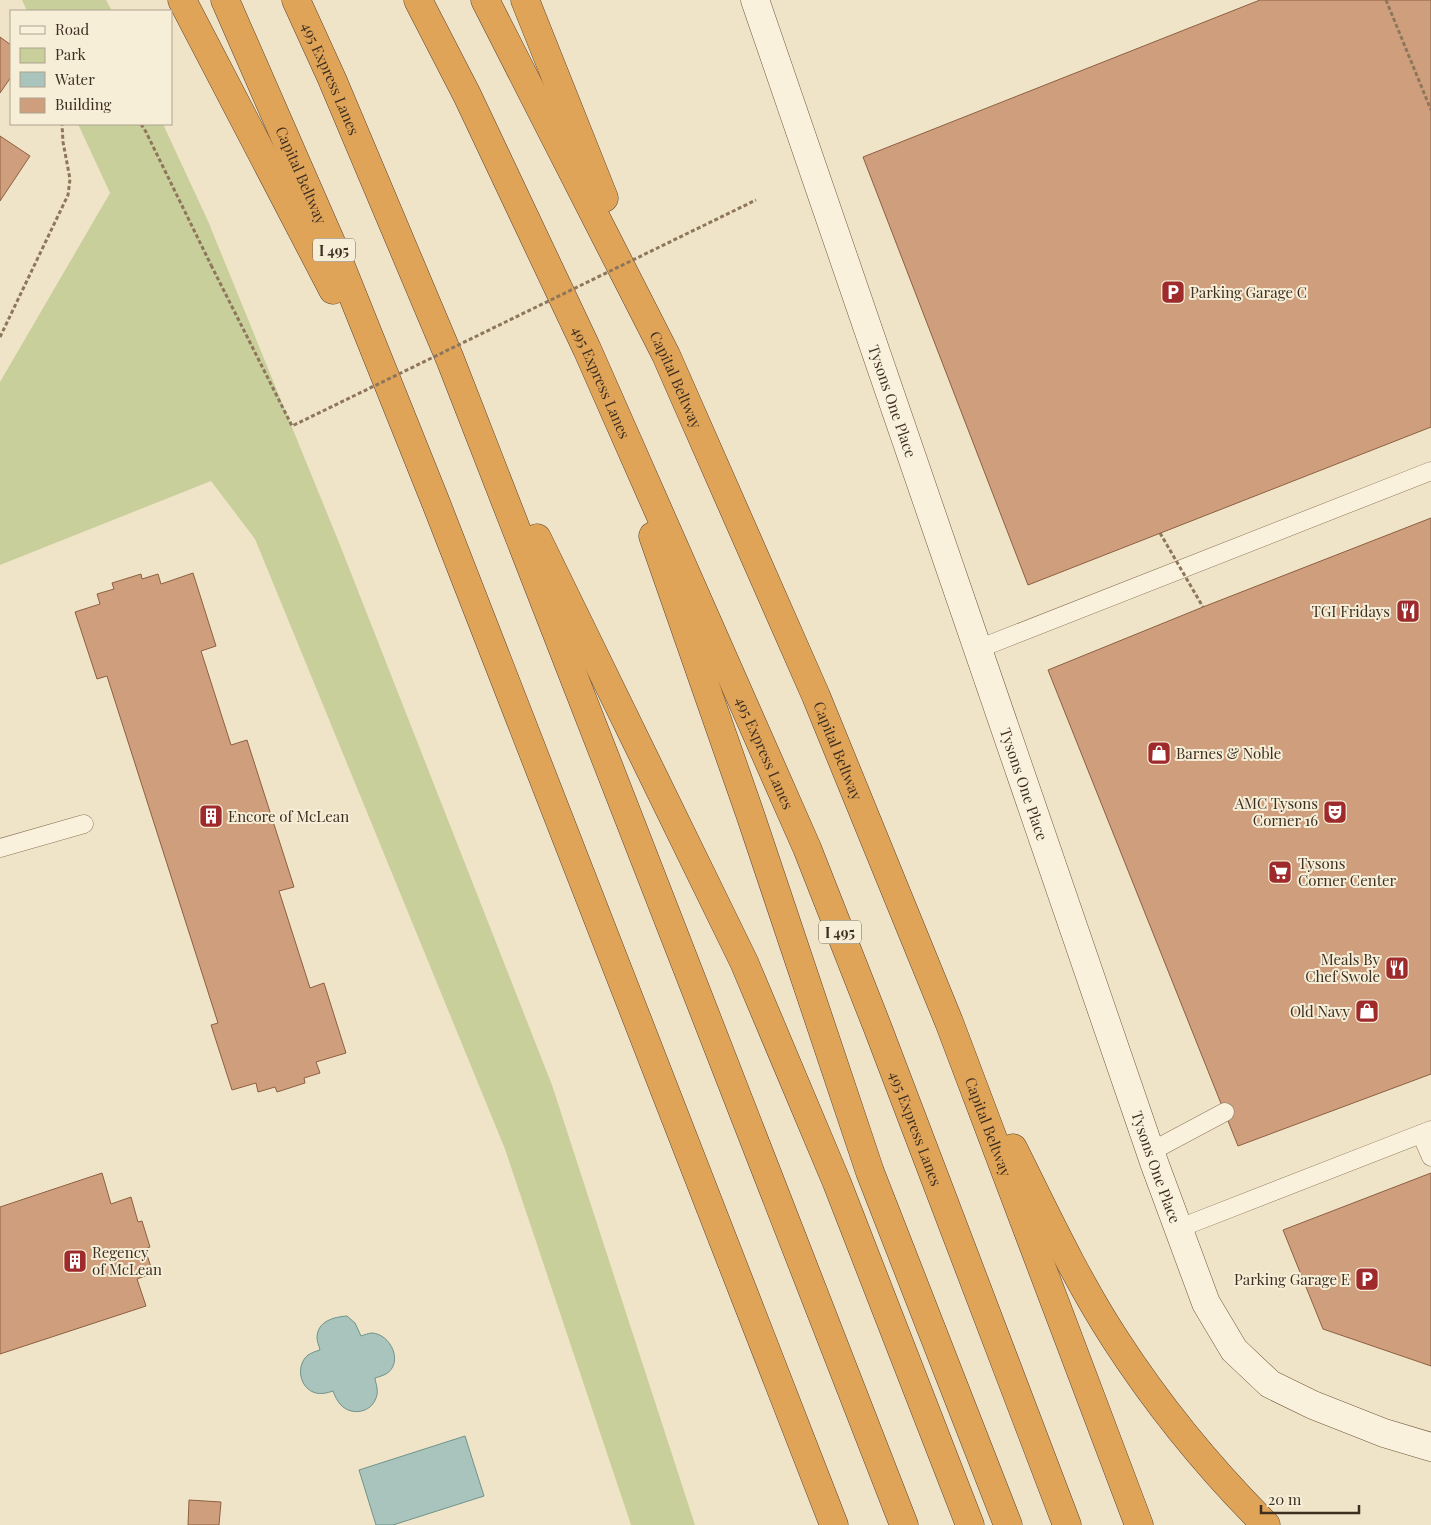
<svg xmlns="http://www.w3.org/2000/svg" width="1431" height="1525" font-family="'Playfair Display',serif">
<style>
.green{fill:#c9cf9b}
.water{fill:#a9c4bc;stroke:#6f938a}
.building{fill:#cf9f7d;stroke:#8d5f41}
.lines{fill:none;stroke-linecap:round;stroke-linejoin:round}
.lane-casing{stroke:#8d765c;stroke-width:19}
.secondary-casing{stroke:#6f573f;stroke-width:29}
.highway-casing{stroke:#5b4430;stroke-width:29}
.path{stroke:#8d765c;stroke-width:3;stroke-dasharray:4 2.5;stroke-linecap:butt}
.lane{stroke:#faf1dc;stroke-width:18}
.secondary{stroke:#faf1dc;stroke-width:28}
.highway{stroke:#e0a458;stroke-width:28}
.path-bridge{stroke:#8d765c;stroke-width:3;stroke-dasharray:4 2.5;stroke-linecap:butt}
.labels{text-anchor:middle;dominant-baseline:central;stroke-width:4;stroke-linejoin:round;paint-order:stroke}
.shield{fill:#f7eed8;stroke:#756857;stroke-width:1}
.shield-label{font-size:14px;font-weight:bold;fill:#3d2e20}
.street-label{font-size:15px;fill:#3d2e20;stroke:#f7eed8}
.poi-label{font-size:15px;fill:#3d2e20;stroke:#f7eed8;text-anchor:start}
</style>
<rect width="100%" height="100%" fill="#f0e4c8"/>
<g class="green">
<polygon points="22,0 106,0 112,11 27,11"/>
<polygon points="78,124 163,124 208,221 340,545 552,1085 695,1525 631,1525 505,1149 255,539 211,481 0,565 0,382 110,193"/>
</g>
<g class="water">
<path d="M347 1316 355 1323 361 1336C364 1335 369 1333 372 1333 391 1334 404 1363 386 1374 382 1376 378 1377 375 1378 376 1385 379 1391 376 1398 371 1413 351 1416 341 1405 337 1401 335 1396 333 1391 327 1393 320 1395 313 1392 299 1386 296 1365 308 1355 311 1353 316 1351 320 1350 319 1346 317 1341 317 1338 317 1321 334 1317 347 1316Z"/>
<polygon points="465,1436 484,1496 393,1525 376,1525 359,1470"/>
</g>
<g class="building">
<polygon points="1260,0 1431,0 1431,427 1028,585 863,157"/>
<polygon points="0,37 11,45 11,77 0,93"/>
<polygon points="0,136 30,156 0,201"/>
<polygon points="1431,518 1431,1074 1238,1146 1048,670 1203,607"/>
<polygon points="193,573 216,646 201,651 231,745 247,740 294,887 279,891 310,988 324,983 346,1053 316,1062 320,1073 304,1078 305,1083 277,1092 275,1087 258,1092 256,1083 232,1090 211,1025 218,1023 107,676 97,679 75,612 100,604 97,594 114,589 112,583 141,574 142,579 158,574 161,584"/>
<polygon points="102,1173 111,1204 131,1197 138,1222 142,1221 150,1247 145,1249 153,1273 137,1279 146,1306 0,1354 0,1207"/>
<polygon points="1431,1173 1431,1366 1323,1329 1283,1230"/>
<polygon points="189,1500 221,1502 219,1525 188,1525"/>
</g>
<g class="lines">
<g class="lane-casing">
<g id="lane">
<polyline points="978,649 1431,471"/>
<polyline points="0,848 84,824"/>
<polyline points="1421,1134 1431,1157"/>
<polyline points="1150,1152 1225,1112"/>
<polyline points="1177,1229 1431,1130"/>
</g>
</g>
<g class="secondary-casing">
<g id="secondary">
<path id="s1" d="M755 0 1155 1165 1206 1303 1234 1350 1270 1384 1313 1405 1384 1433 1431 1447"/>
</g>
</g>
<g class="highway-casing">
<g id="highway">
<polyline points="182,0 333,290"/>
<path id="s2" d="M225 0 334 249 436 503 834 1525"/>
<path id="s3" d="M296 0 332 79 450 359 904 1525"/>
<path id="s4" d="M418 0 467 95 587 349 807 848 877 1026 1067 1525"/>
<path id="s5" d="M485 0 666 355 816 696 949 1022 1139 1525"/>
<polyline points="525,0 604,198"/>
<polyline points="653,536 750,814 870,1172 1008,1525"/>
<polyline points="537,538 744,962 837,1183 970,1525"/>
<path d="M1013 1148C1045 1212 1076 1279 1115 1339 1159 1407 1210 1469 1266 1525"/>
</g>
</g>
<g class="path">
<polyline points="1386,0 1431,110"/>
<polyline points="141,124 146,132 211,265"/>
<polyline points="0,337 68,195 70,179 63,142 62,124"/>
</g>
<use href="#lane" class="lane"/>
<use href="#secondary" class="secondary"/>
<use href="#highway" class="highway"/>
<g class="path-bridge">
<polyline points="211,265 292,426 756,200"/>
<polyline points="1160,533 1203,607"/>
</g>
</g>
<defs>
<g id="parking-square" transform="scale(1.25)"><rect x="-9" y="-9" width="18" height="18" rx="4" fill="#9e2a2b" stroke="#f7eed8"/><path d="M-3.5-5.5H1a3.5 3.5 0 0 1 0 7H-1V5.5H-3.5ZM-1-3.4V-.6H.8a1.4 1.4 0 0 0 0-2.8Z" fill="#fff"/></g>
<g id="restaurant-square" transform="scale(1.25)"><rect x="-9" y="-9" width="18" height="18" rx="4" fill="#9e2a2b" stroke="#f7eed8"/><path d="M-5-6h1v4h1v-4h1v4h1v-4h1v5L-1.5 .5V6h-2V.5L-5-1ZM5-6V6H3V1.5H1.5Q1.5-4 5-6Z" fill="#fff"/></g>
<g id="shop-square" transform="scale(1.25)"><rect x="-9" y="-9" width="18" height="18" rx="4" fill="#9e2a2b" stroke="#f7eed8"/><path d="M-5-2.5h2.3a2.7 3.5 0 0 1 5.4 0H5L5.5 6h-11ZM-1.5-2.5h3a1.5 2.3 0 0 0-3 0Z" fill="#fff"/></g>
<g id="theatre-square" transform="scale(1.25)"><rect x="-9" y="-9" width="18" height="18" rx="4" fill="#9e2a2b" stroke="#f7eed8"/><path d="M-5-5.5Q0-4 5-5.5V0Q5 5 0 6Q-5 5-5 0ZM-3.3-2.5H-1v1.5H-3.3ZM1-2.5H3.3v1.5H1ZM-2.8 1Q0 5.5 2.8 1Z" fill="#fff"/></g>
<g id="building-square" transform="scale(1.25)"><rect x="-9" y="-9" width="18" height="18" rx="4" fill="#9e2a2b" stroke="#f7eed8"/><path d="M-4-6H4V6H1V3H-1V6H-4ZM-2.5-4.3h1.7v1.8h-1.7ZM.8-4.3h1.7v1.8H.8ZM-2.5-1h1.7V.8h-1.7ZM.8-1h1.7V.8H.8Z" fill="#fff"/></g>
<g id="supermarket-square" transform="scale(1.25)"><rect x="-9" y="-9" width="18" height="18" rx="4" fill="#9e2a2b" stroke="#f7eed8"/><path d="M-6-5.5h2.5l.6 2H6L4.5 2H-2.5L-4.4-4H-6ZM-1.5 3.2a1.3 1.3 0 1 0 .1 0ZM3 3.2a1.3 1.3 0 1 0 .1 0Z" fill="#fff"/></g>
</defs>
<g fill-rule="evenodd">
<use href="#parking-square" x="1173" y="292"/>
<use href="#restaurant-square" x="1408" y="611"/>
<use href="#shop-square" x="1159" y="753"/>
<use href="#theatre-square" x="1335" y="812"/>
<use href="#building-square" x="211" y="816"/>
<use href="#supermarket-square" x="1280" y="872"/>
<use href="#restaurant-square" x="1397" y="968"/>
<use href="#shop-square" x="1367" y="1011"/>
<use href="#building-square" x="75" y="1261"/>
<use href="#parking-square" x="1367" y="1279"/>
</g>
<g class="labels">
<g class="shield">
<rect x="313" y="238.5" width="42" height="23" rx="4"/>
<rect x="819" y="920.5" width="42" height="23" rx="4"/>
</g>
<g class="shield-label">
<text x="334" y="250">I 495</text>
<text x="840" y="932">I 495</text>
</g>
<g class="street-label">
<text stroke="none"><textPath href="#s3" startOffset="86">495 Express Lanes</textPath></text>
<text stroke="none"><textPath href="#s2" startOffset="191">Capital Beltway</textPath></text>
<text stroke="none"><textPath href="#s5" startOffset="425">Capital Beltway</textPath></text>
<text stroke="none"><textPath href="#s4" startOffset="424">495 Express Lanes</textPath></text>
<text stroke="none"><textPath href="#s1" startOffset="424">Tysons One Place</textPath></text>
<text stroke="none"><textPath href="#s5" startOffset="830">Capital Beltway</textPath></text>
<text stroke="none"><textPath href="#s4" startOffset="829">495 Express Lanes</textPath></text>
<text stroke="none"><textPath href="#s1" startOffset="829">Tysons One Place</textPath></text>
<text stroke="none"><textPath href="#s5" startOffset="1235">Capital Beltway</textPath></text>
<text stroke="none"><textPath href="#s4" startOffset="1234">495 Express Lanes</textPath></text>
<text stroke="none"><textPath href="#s1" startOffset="1234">Tysons One Place</textPath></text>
</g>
<g class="poi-label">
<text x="1190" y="292">Parking Garage C</text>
<text x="1390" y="611" text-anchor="end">TGI Fridays</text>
<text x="1176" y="753">Barnes &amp; Noble</text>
<text x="1318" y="803" text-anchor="end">AMC Tysons<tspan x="1318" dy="17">Corner 16</tspan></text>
<text x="228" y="816">Encore of McLean</text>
<text x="1298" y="863">Tysons<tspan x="1298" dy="17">Corner Center</tspan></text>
<text x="1380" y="959" text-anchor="end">Meals By<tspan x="1380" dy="17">Chef Swole</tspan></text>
<text x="1350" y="1011" text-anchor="end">Old Navy</text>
<text x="92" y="1252">Regency<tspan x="92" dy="17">of McLean</tspan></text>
<text x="1350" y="1279" text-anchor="end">Parking Garage E</text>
</g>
</g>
<rect x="10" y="10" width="162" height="115" fill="#f7eed8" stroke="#ada18e"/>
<rect x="20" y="26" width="25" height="8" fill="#faf1dc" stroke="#ada18e"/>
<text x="55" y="35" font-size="15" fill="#3d2e20">Road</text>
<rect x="20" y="48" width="25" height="15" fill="#c9cf9b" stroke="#ada18e"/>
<text x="55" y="60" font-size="15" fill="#3d2e20">Park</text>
<rect x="20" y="72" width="25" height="15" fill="#a9c4bc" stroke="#ada18e"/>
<text x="55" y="85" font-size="15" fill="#3d2e20">Water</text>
<rect x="20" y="98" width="25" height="15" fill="#cf9f7d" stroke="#ada18e"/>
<text x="55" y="110" font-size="15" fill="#3d2e20">Building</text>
<path d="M1261 1505v8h98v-8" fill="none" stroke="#3d2e20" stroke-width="2.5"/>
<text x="1268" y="1505" font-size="15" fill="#3d2e20" stroke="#f7eed8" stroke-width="4" paint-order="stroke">20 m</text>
</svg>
